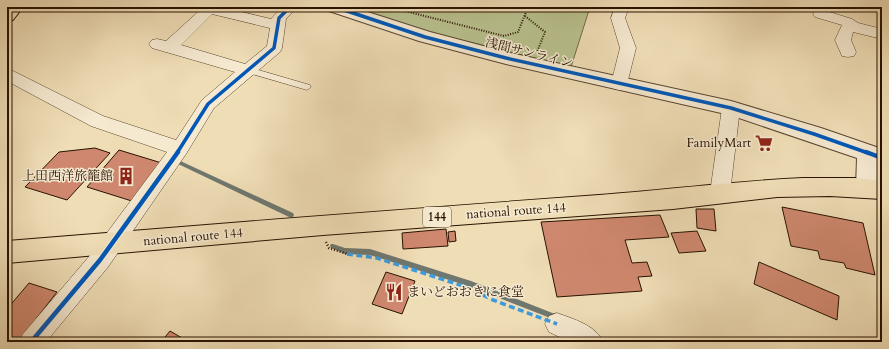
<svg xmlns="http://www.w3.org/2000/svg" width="889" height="349" font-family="Cardo,'Noto Serif JP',serif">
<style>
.green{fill:#b8c18e;stroke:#706a47}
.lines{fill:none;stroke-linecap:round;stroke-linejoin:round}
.stream{fill:#6f776e;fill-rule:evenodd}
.building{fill:#cf886f;stroke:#281200}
.service-casing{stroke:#5a452e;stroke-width:1}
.minor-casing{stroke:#5a452e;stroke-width:1}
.tertiary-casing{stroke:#5a452e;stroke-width:2}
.trunk-casing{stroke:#281200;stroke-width:2}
.path-far1{stroke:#281200;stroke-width:2;stroke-dasharray:1 1.5;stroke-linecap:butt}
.path{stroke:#281200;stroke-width:2.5;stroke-dasharray:1 2;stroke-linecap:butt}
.service{fill:#f5e9d0;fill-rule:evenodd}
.minor{fill:#f5e9d0;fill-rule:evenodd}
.tertiary{fill:#f5e9d0;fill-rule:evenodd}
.trunk{fill:#efddb6;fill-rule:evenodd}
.quiet{stroke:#3d9adc;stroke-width:3.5;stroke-dasharray:6 3.5;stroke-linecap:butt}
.cycleway-far1-casing{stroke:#f5e9d0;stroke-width:5.5}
.cycleway-casing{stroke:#f5e9d0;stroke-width:7}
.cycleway-far1{stroke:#0057b8;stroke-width:3.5}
.cycleway{stroke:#0057b8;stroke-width:4.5}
.labels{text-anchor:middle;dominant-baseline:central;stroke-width:3;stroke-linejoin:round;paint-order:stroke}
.shield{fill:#f5e9d0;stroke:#66523e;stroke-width:1}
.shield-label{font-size:12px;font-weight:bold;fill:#281200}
.street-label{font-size:13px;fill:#281200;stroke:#f5e9d0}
.poi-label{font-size:13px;fill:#281200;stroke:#f5e9d0;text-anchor:end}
</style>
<rect width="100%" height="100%" fill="#efddb6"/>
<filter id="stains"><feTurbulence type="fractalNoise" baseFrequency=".005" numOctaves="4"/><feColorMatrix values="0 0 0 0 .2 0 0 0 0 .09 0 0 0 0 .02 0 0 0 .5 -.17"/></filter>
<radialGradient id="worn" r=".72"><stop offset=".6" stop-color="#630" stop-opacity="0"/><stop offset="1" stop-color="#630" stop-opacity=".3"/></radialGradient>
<polygon class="green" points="349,7 590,7 571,67 424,31"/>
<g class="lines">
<g class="stream">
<polygon points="176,159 293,213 294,215 293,217 289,217 174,162 174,160"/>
<polygon points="331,244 333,244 345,248 370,249 471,281 560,316 561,318 560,320 558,321 471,287 370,255 345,254 331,248 330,246"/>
</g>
</g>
<g class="building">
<polygon points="95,148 110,153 67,200 25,187 59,152"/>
<polygon points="119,150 165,164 135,202 87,187"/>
<polygon points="782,207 863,223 875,275 846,268 844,263 820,259 818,251 791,246"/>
<polygon points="696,209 714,209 716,231 697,228"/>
<polygon points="660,215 669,237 625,240 632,263 647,262 652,276 638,277 642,291 557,297 541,222"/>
<polygon points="446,229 448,246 403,249 402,233"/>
<polygon points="455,231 456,241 449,242 448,232"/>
<polygon points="697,231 706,251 679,253 671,233"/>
<polygon points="759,262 839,296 837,320 754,284"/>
<polygon points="386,272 415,281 402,314 372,304"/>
<polygon points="29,283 57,292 18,342 7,342 7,309"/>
<polygon points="170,331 189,342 161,342"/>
</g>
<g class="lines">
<g class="service-casing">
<polygon id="service" points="248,67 310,85 311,87 307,90 245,72 244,70"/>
</g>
<g class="minor-casing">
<g id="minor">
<path d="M195 7H221L271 19 282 7H297L286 19 282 48 280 52 214 108 186 154 108 267 46 342H19L23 334 92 253 167 152 91 126 7 81V68L103 116 176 140 202 100 235 72 152 48 149 44 152 40 157 39 166 41 199 11ZM212 14 270 28 267 46 245 64 181 45Z"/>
<polygon points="615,7 629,7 625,18 636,48 627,84 625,88 619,90 613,88 611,84 620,48 611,18"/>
<polygon points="820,9 852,19 858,23 882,29 882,39 853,32 851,40 856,52 854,56 848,57 842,56 835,40 842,25 815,17 813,14 815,11"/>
<polygon points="731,102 737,103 740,108 730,193 727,199 720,201 713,199 710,193 722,108 725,103"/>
<path d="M557 313C573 319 596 325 603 342H570L549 332 545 324 549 316Z"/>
</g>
</g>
<g class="tertiary-casing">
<polygon id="tertiary" points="327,7 352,7 430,32 506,52 731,101 821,128 882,149 882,167 879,165 878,188 875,195 867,197 859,195 856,188 857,158 730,115 506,64 419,41 329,11"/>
</g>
<g class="trunk-casing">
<g id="trunk">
<polygon points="7,7 23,7 13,20 7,21"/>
<path d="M803 178H856L882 181V199L830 196 777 197 673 209 323 235 7 263V241C204 225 402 209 599 195 667 190 735 181 803 178Z"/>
</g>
</g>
<g class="path-far1">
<polyline points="389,7 504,36 518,32 528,7"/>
<polyline points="525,16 545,32 537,52"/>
</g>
<polyline class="path" points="326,242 329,248 347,254"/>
<use href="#service" class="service"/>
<use href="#minor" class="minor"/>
<use href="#tertiary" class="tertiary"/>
<use href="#trunk" class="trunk"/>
<polyline class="quiet" points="347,254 377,258 469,288 493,300 557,324"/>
<g class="cycleway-far1-casing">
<g id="cycleway-far1">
<polyline points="335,7 425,37 506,58 731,108 814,134 868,153"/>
<polyline points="177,153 208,104 274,48 279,18 290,7"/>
</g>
</g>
<g class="cycleway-casing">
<g id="cycleway">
<polyline points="866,152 882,158"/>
<polyline points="31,342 100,260 178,152"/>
</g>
</g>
<use href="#cycleway-far1" class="cycleway-far1"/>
<use href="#cycleway" class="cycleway"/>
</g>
<defs>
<g id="supermarket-bare" transform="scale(1.38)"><path d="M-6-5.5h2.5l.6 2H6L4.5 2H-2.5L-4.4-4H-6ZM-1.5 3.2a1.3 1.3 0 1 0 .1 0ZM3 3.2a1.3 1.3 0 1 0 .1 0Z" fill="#8f2418" stroke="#f5e9d0" stroke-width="2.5" paint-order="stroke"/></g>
<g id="building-bare" transform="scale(1.38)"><path d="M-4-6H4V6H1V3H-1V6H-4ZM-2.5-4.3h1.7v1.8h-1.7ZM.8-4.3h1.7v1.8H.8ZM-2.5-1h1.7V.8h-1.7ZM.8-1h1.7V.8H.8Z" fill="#8f2418" stroke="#f5e9d0" stroke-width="2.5" paint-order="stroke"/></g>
<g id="restaurant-bare" transform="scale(1.38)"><path d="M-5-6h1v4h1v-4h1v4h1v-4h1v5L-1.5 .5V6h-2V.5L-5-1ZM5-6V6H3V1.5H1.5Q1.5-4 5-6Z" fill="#8f2418" stroke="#f5e9d0" stroke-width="2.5" paint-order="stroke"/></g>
</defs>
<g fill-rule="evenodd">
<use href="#supermarket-bare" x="764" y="143"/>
<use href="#building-bare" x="126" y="176"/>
<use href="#restaurant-bare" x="394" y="292"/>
</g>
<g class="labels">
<rect class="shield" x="423" y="207" width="28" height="20" rx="3"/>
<g class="shield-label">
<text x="437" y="217">144</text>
</g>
<g class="street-label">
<text transform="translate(529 53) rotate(14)">浅間サンライン</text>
<text transform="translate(516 211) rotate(-4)">national route 144</text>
<text transform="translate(193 237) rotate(-5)">national route 144</text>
</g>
<g class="poi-label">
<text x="751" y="143">FamilyMart</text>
<text x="113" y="176">上田西洋旅籠館</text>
<text x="407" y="292" text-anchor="start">まいどおおきに食堂</text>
</g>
</g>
<rect width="889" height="349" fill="none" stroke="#efddb6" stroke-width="24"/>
<rect x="8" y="8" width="873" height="333" fill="none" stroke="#281200" stroke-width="2"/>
<rect x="12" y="12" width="865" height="325" fill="none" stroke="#281200"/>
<rect width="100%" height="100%" filter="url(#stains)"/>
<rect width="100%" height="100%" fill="url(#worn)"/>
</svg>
